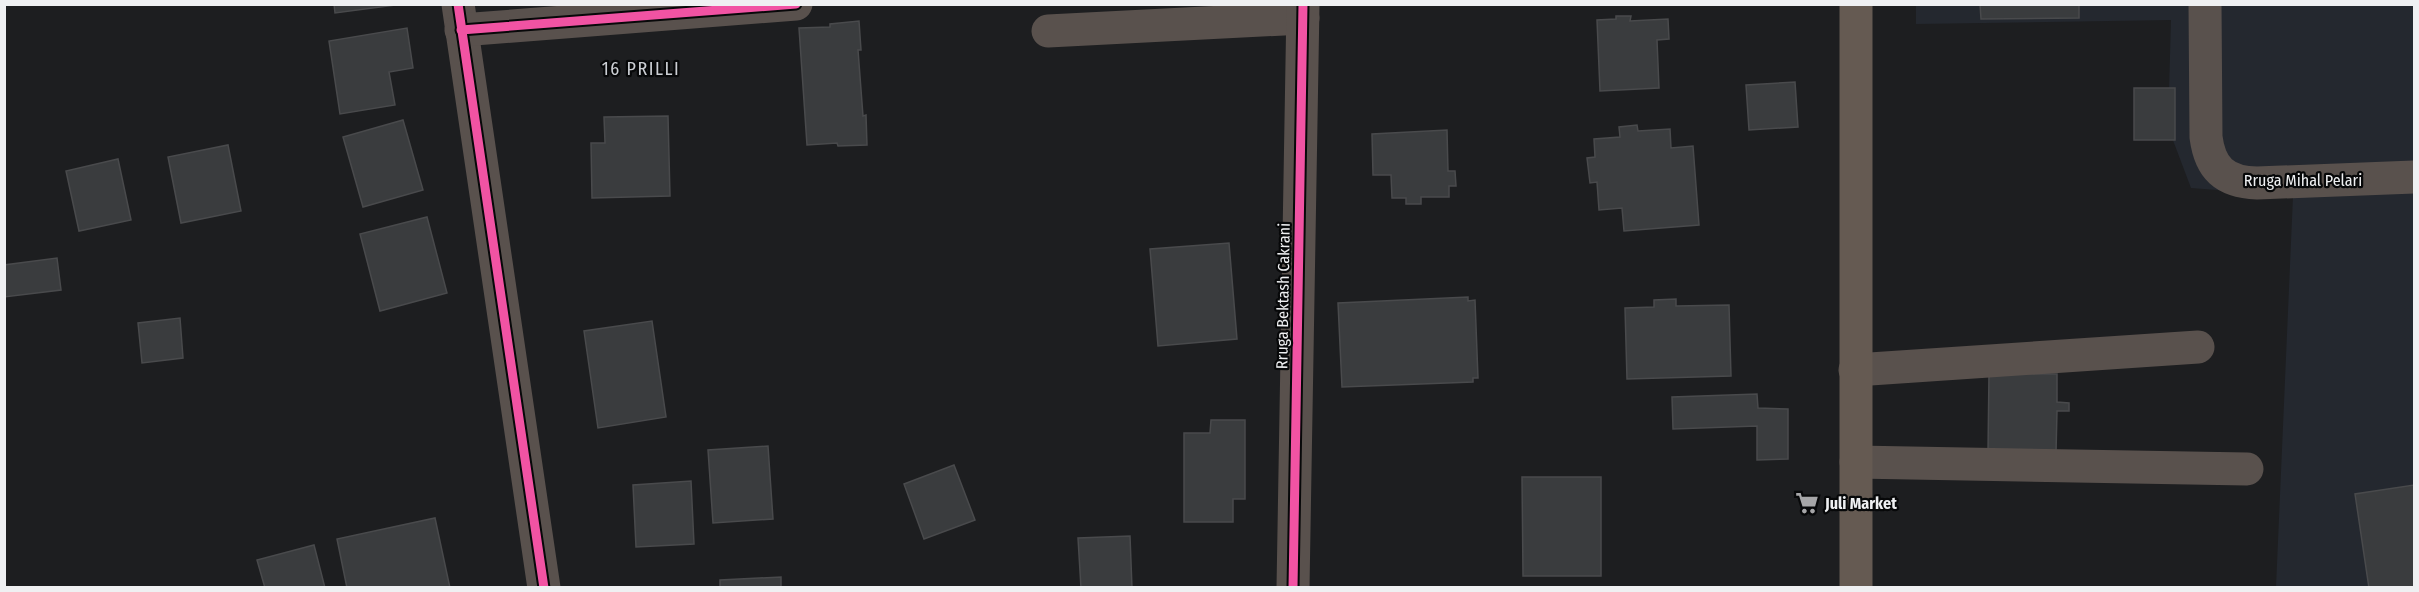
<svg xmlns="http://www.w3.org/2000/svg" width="2419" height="592" font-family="'Fira Sans Condensed',sans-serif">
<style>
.built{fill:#24282f}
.building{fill:#3a3c3e;stroke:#494a4c;stroke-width:1.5}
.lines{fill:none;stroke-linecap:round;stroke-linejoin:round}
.minor{stroke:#59514d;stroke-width:33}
.major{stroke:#655a52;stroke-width:33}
.cycleway-casing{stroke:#070809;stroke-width:13}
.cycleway{stroke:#f153a3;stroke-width:9}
.labels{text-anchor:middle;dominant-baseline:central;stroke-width:4.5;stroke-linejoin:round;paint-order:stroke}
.street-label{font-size:16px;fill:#eff0f2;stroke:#070809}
.poi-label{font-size:16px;font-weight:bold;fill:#eff0f2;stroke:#070809;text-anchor:start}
.neighbourhood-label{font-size:18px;letter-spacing:1.5px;fill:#cccfd4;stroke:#070809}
</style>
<rect width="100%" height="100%" fill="#1d1e20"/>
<polygon class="built" points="1916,5 2414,5 2414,587 2276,587 2293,196 2191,188 2168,127 2171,20 1916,24"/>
<g class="building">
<polygon points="334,4 403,4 335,13"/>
<polygon points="1980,4 2079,4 2079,18 1981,19"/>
<polygon points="1616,16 1631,16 1630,21 1668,19 1669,39 1657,40 1659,88 1600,91 1597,20 1616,19"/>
<polygon points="859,21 861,50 858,50 863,116 866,115 867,145 838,146 837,143 807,145 799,28 830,27 830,24"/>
<polygon points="407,28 413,68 389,72 395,105 340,114 329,41"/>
<polygon points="1795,82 1798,127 1749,130 1746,85"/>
<rect x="2134" y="88" width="41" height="52"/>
<polygon points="668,116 670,196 592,198 591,143 605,143 604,117"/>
<polygon points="403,120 423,190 363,207 343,137"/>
<polygon points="1637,125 1638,131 1670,129 1671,148 1693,146 1699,225 1624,231 1622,208 1599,210 1597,182 1590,183 1587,158 1595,157 1594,139 1620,137 1619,127"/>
<polygon points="1447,130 1448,171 1455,171 1456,186 1449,186 1449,197 1421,197 1421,204 1406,204 1406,198 1392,198 1391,175 1373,175 1372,134"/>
<polygon points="228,145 241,211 181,223 168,157"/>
<polygon points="118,159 131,220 79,231 66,171"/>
<polygon points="427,217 447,293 380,311 360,234"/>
<polygon points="1229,243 1237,339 1158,346 1150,249"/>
<polygon points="57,258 61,290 4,297 4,265"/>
<polygon points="1468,297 1468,301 1475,300 1478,378 1473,378 1473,382 1342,387 1338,303"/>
<polygon points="1676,299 1676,306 1729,305 1731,376 1627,379 1625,308 1654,307 1654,300"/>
<polygon points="180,318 183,358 142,363 138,323"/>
<polygon points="652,321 666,417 598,428 584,331"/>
<polygon points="1989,373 2057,374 2057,402 2069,403 2069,411 2057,411 2056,453 1988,452"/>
<polygon points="1757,394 1758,408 1788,409 1788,459 1757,460 1757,426 1673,429 1672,397"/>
<polygon points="1211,420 1245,420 1245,499 1233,499 1233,522 1184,522 1184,433 1210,433"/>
<polygon points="768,446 773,519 713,523 708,450"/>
<polygon points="954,465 975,520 924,539 904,484"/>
<polygon points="1522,477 1601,477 1601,576 1523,576"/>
<polygon points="691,481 694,544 636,547 633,485"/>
<polygon points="2414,485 2414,588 2369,588 2355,494"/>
<polygon points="435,518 450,588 347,588 337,539"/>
<polygon points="1130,536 1132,588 1081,588 1078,538"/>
<polygon points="314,545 325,588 265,588 257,560"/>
<polygon points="781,577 781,588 720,588 720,580"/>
</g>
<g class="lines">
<g class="minor">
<polyline points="458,4 544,588"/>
<path d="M2205 4 2206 137C2210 168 2224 182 2257 183L2414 177"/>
<polyline points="461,30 796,4"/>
<polyline points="1048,31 1303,18"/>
<polyline points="1855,370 2198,347"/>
<polyline points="1856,462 2247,469"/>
<polyline points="1293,588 1303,4"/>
</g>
<polyline class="major" points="1856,588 1856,4"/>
<g class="cycleway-casing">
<g id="cycleway">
<polyline points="458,4 544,588"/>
<polyline points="461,30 796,4"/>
<polyline points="1293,588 1303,4"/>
</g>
</g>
<use href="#cycleway" class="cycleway"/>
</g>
<defs>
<g id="supermarket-bare" transform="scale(1.8)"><path d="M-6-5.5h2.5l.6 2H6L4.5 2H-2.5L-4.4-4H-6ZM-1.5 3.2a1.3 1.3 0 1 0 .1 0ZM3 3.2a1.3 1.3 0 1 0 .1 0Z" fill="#a6a6a8" stroke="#070809" stroke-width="2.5" paint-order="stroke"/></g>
</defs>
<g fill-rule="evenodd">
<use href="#supermarket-bare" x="1807" y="503"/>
</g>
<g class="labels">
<g class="street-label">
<text x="2303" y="180">Rruga Mihal Pelari</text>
<text transform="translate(1283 296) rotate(-89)">Rruga Bektash Cakrani</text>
</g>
<g class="poi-label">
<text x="1825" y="503">Juli Market</text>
</g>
<g class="neighbourhood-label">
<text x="641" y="69">16 PRILLI</text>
</g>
</g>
<rect width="2419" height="592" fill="none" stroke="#eff0f2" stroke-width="12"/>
</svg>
